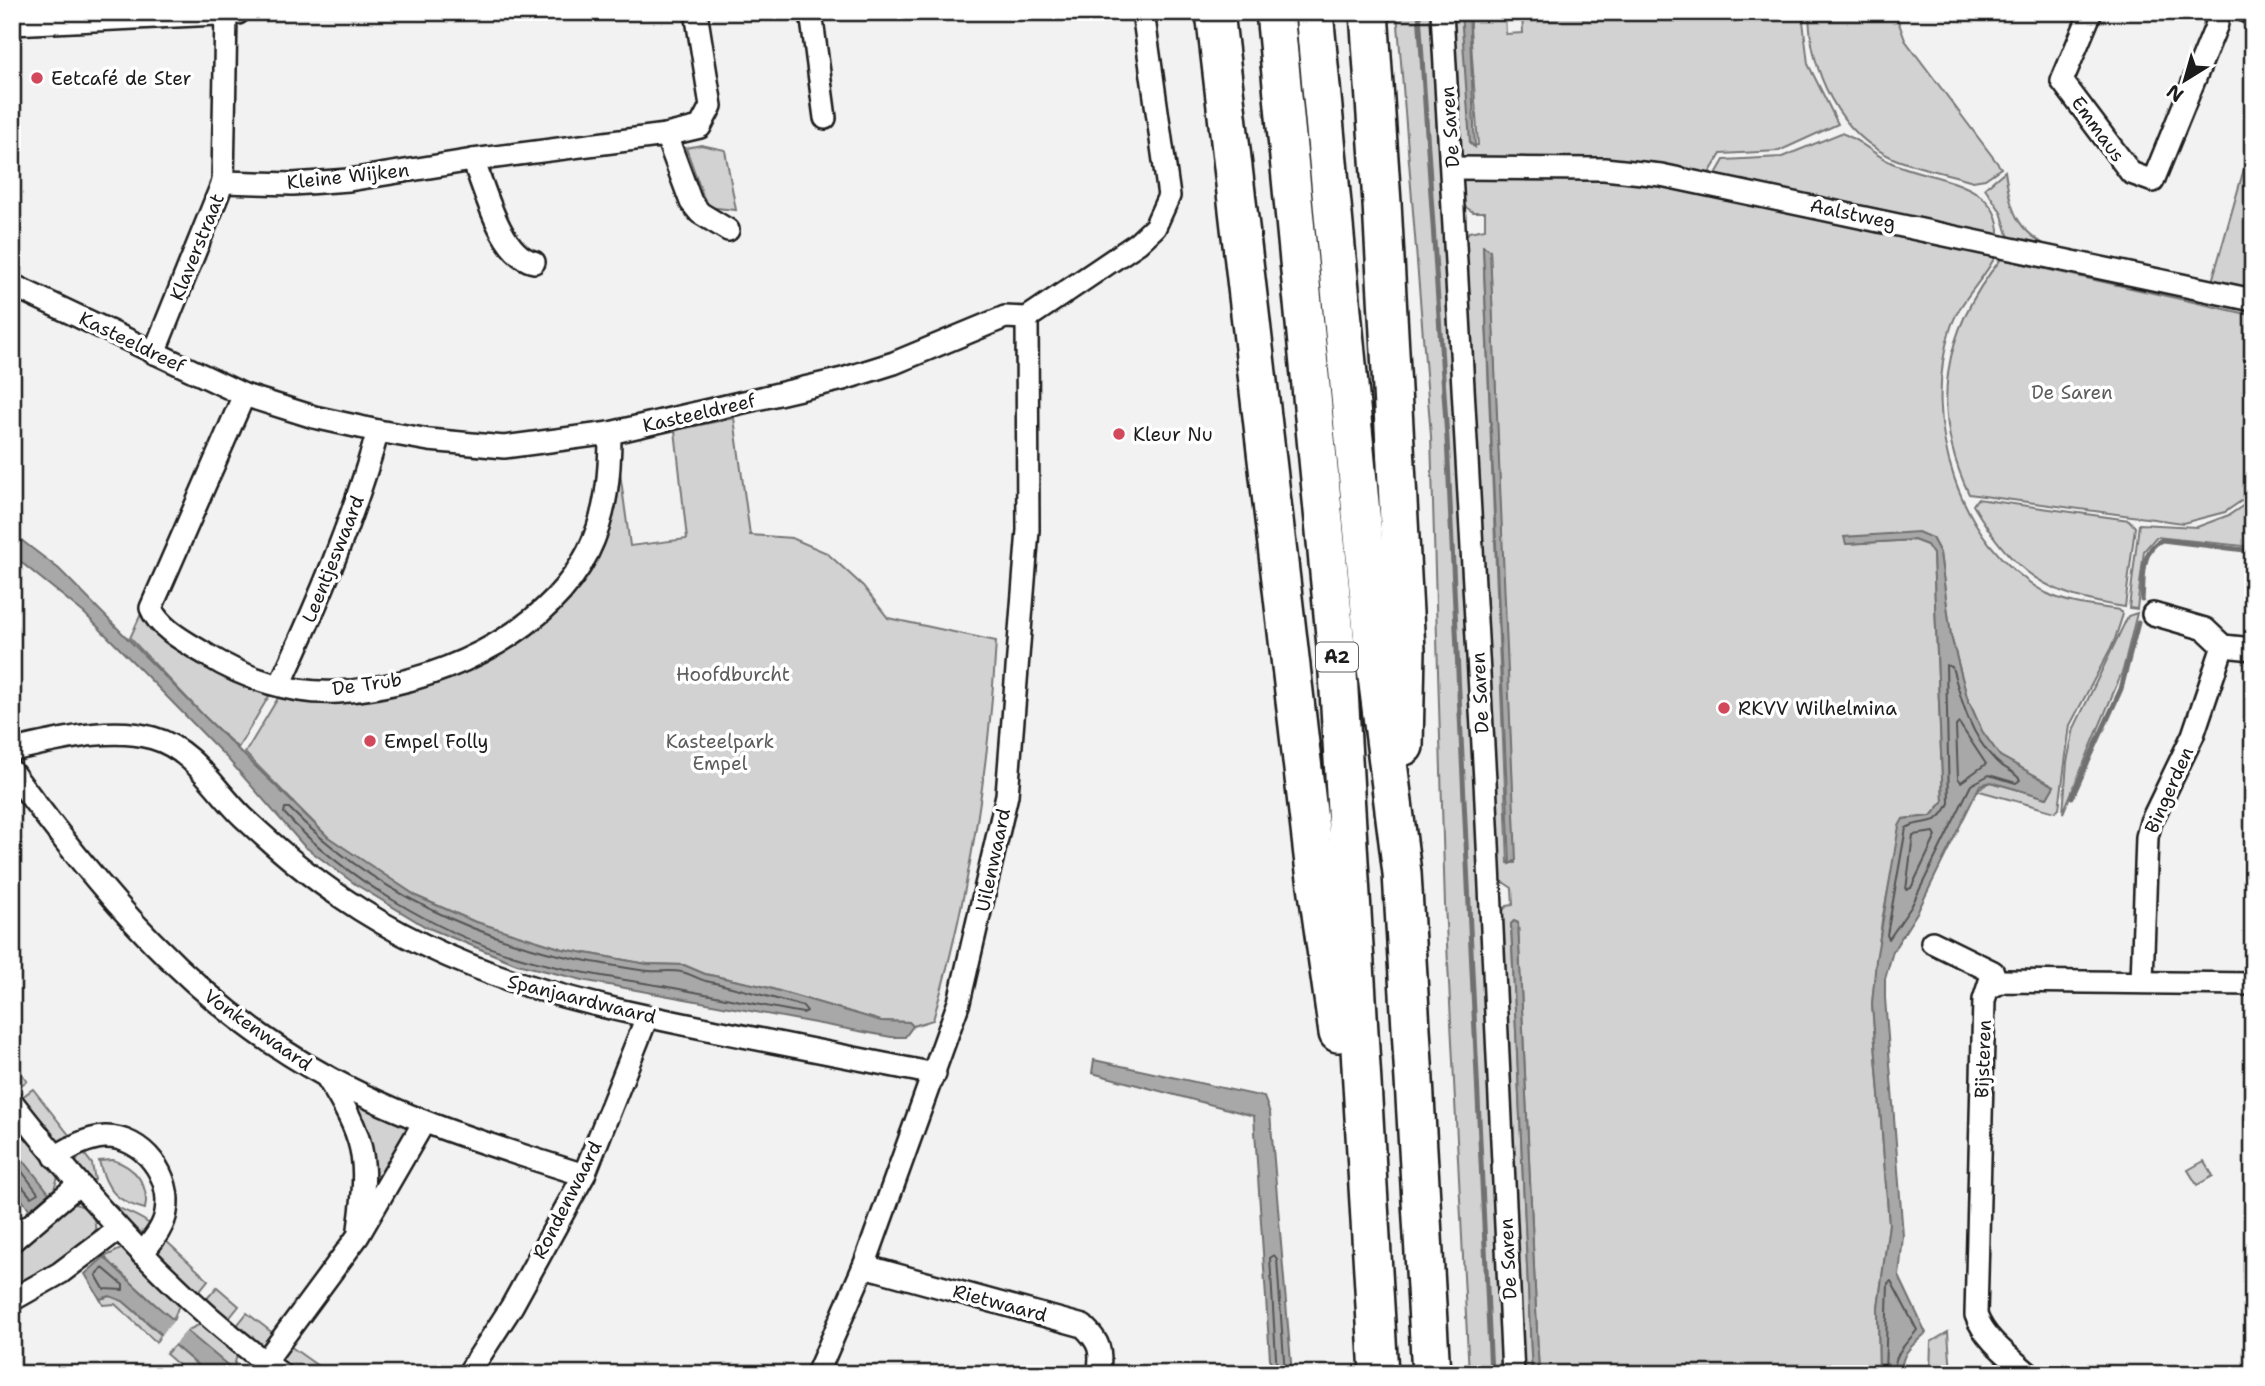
<svg xmlns="http://www.w3.org/2000/svg" width="2265" height="1386" font-family="'Shantell Sans',sans-serif">
<style>
.green{fill:#d2d2d2;stroke:#777;stroke-width:2;fill-rule:evenodd}
.water{fill:#a8a8a8;stroke:#707070;stroke-width:2}
.pier{fill:#f2f2f2}
.lines{fill:none;stroke-linecap:round;stroke-linejoin:round}
.shore{stroke:#545454;stroke-width:2}
.stream{stroke:#707070;stroke-width:5}
.street-casing{stroke:#1c1c1c;stroke-width:26}
.highway-casing{stroke:#1c1c1c;stroke-width:42}
.street{stroke:#fff;stroke-width:21}
.highway{stroke:#fff;stroke-width:37}
.poi-dot{fill:#d1495b;stroke:#fff;stroke-width:2.5}
.labels{text-anchor:middle;dominant-baseline:central;stroke-width:7;stroke-linejoin:round;paint-order:stroke}
.shield{fill:#fff;stroke:#606060;stroke-width:2}
.shield-label{font-size:18px;font-weight:bold;fill:#1c1c1c}
.poi-label{font-size:19px;fill:#1c1c1c;stroke:#fff;text-anchor:start}
.street-label{font-size:19px;fill:#1c1c1c;stroke:#fff}
.park-label{font-size:19px;fill:#5c5c5c;stroke:#fff}
</style>
<rect width="100%" height="100%" fill="#f2f2f2"/>
<filter id="ink" filterUnits="userSpaceOnUse"><feTurbulence type="fractalNoise" baseFrequency=".0143" numOctaves="2"/><feDisplacementMap in="SourceGraphic" scale="14" xChannelSelector="R" yChannelSelector="G"/><feConvolveMatrix kernelMatrix="1 2 1 2 8 2 1 2 1" color-interpolation-filters="sRGB"/></filter>
<g filter="url(#ink)">
<g class="green">
<polygon points="1397,12 1434,12 1506,1374 1469,1374 1445,905 1431,436"/>
<polygon points="1449,12 1461,12 1473,146 1478,145 1469,12 1505,12 1506,34 1523,33 1522,12 1802,12 1808,64 1838,124 1779,151 1721,154 1708,175 1465,162 1459,153"/>
<path d="M1809 12H1895L1905 40 2001 168 1985 179 1973 181C1948 173 1920 169 1895 159 1838 134 1810 71 1809 12Z"/>
<path d="M1841 133C1858 138 1874 155 1892 163 1932 181 2003 179 1999 240L1717 180 1716 174 1724 160 1782 157Z"/>
<polygon points="2253,137 2253,295 2211,285"/>
<polygon points="701,145 725,150 736,210 707,207 686,148"/>
<path d="M2005 171C2012 219 2018 231 2061 254L2010 241 2001 212 1985 188Z"/>
<path d="M1604 174 1997 253C1984 281 1959 300 1950 330 1922 423 1957 543 2046 593 2067 604 2095 606 2119 610L2123 614 2114 642 2070 725 2059 809 2055 812 1976 790 1991 782 2047 798 2054 786 2000 756 1982 731 1967 697 1951 636 1940 553 1932 538 1846 544 1914 540 1927 545 1933 554 1943 802 1931 816 1903 819 1882 920 1872 1004 1889 1224 1878 1308 1879 1374H1539L1518 923 1514 921 1511 924 1532 1374H1520L1500 913 1507 906 1513 905 1512 888 1500 880 1464 239 1469 232 1485 229V212H1473L1464 206 1461 178ZM1483 246 1490 251 1515 863H1508Z"/>
<path d="M2001 259 2247 314 2253 322V493L2225 512 2183 523 1969 494C1929 410 1943 330 2001 259Z"/>
<path d="M734 418 750 535 792 538 827 553 863 586 888 618 996 641C989 770 969 895 933 1020L913 1026 909 1022 881 1021 762 986 705 974 684 965 647 964 563 949 473 921 418 897 356 858 328 837 245 753 281 693H391L569 595 617 450 630 546 687 539 675 430Z"/>
<path d="M1977 499 2129 520 2135 527 2125 607C2046 595 2014 574 1973 505Z"/>
<polygon points="2253,499 2253,547 2156,537 2144,551 2137,609 2129,608 2139,524 2197,527 2229,515"/>
<polygon points="2137,613 2123,670 2063,813 2067,762 2074,728 2128,616"/>
<polygon points="141,614 157,629 272,691 238,748 205,717 130,638"/>
<polygon points="12,1060 27,1081 12,1091"/>
<polygon points="33,1089 73,1140 56,1146 18,1100"/>
<polygon points="351,1100 407,1123 410,1133 374,1192"/>
<polygon points="12,1115 59,1174 54,1189 49,1193 12,1146"/>
<polygon points="82,1151 92,1164 95,1180 89,1180 75,1164"/>
<path d="M113 1160C135 1167 150 1185 145 1209 116 1202 106 1189 99 1161Z"/>
<polygon points="2204,1161 2213,1176 2197,1185 2188,1170"/>
<path d="M109 1202C124 1213 140 1214 153 1227L151 1230 134 1233Z"/>
<path d="M71 1204C94 1205 101 1226 90 1244L12 1293V1249Z"/>
<polygon points="163,1238 208,1280 196,1295 157,1256"/>
<polygon points="123,1248 180,1302 173,1321 104,1257"/>
<polygon points="217,1287 239,1306 227,1321 204,1302"/>
<polygon points="110,1296 123,1301 161,1335 156,1342 115,1304 103,1305 100,1299"/>
<polygon points="247,1313 278,1337 270,1345 258,1345 235,1328"/>
<polygon points="203,1323 238,1351 233,1370 186,1331"/>
<polygon points="1948,1332 1951,1374 1930,1374 1931,1342"/>
<path d="M287 1344 318 1366 313 1374C297 1374 281 1373 281 1353Z"/>
<polygon points="174,1345 208,1374 189,1374 166,1354"/>
</g>
<g class="water">
<polygon points="1461,12 1469,12 1475,147 1470,143"/>
<polygon points="1483,246 1490,250 1516,860 1510,864"/>
<path d="M1918 532 1932 538 1940 553 1951 636 1967 697 1982 731 2000 756 2054 786 2047 798 1991 782 1980 785 1918 911 1893 951 1885 979V998L1903 1236 1899 1276 1926 1333C1911 1346 1901 1353 1901 1374H1879L1878 1308 1889 1224 1872 1004 1876 960 1899 826 1903 819 1931 816 1943 802 1933 554 1927 545 1914 540 1846 544 1844 537Z"/>
<polygon points="12,533 59,569 205,717 328,837 418,897 473,921 563,949 647,964 684,965 705,974 762,986 881,1021 909,1022 913,1026 905,1037 891,1037 587,981 517,964 426,927 355,884 304,846 227,758 135,664 84,613 12,555"/>
<polygon points="1514,921 1518,923 1539,1374 1532,1374 1511,924"/>
<polygon points="1094,1060 1264,1097 1270,1113 1292,1374 1271,1374 1254,1116 1092,1073"/>
<polygon points="12,1146 49,1193 30,1210 12,1188"/>
<polygon points="104,1257 151,1301 238,1374 208,1374 123,1301 110,1296 100,1299 85,1274"/>
</g>
<polygon class="pier" points="176,1318 188,1329 171,1348 159,1338"/>
<g class="lines">
<g class="shore">
<path d="M1946 665 1952 667C1961 699 1970 735 1995 760 2002 768 2015 771 2020 780L2016 783 1989 775 1971 785 1911 907 1889 939 1887 935 1906 828C1925 817 1937 830 1949 803Z"/>
<polygon points="1959,723 1986,764 1961,782 1958,778 1956,726"/>
<path d="M285 808H289C371 891 478 941 592 962 611 965 630 969 649 971 660 972 671 970 681 972 690 973 697 979 706 981 739 988 771 998 803 1006L807 1011 803 1013C758 1005 713 995 668 987 619 979 570 972 522 958 440 935 341 876 284 813Z"/>
<polygon points="1934,832 1936,836 1911,888 1906,890 1913,835"/>
<polyline points="12,1158 38,1193 31,1197 21,1185 12,1184"/>
<polygon points="103,1268 123,1285 123,1290 104,1289 96,1275"/>
<polyline points="1277,1374 1270,1258 1274,1255 1277,1259 1285,1374"/>
<path d="M1885 1374 1888 1283 1891 1281 1917 1330C1905 1346 1894 1352 1894 1374"/>
</g>
<g class="stream">
<polyline points="1419,12 1447,438 1491,1374"/>
<path d="M2142 600C2144 580 2140 549 2162 540L2253 551"/>
<polyline points="2072,797 2121,689 2138,623"/>
</g>
<g class="street-casing">
<g id="street">
<polyline points="811,12 825,118"/>
<polyline points="1442,12 1485,781 1513,1374"/>
<polyline points="2091,12 2062,81 2131,173 2153,181 2217,24 2215,12"/>
<polyline points="2247,12 2253,14"/>
<polyline points="12,24 238,13"/>
<polyline points="666,135 691,202 700,213 728,230"/>
<path d="M473 160C485 189 501 256 534 262"/>
<polyline points="1453,168 1604,169 1661,175 2248,299"/>
<polyline points="223,182 293,184 349,180 473,160 666,135 700,127 711,106 696,12"/>
<polyline points="12,285 244,395 314,417 378,431 429,440 504,447 610,433 843,379 894,363 1005,317 1027,318 1138,243 1155,227 1169,196 1143,12"/>
<polyline points="154,353 223,182 226,12"/>
<path d="M244 395 151 608C159 629 188 643 207 655 244 678 294 695 338 692 431 686 544 638 588 552 607 514 610 473 610 433"/>
<polyline points="2153,614 2205,629 2223,646 2253,649"/>
<path d="M280 685C319 600 353 520 378 431"/>
<path d="M12 750C56 741 109 725 153 738 193 749 215 790 243 817 274 846 306 874 341 897 459 978 580 1003 717 1031 790 1045 862 1060 935 1074"/>
<path d="M12 772C102 892 191 1003 326 1076 407 1121 496 1147 584 1175"/>
<path d="M1932 942 1993 972 1984 1000 1976 1315C1985 1340 2010 1357 2029 1374"/>
<polyline points="2142,981 2147,837 2151,822 2193,735 2223,646"/>
<polyline points="1991,987 2003,981 2253,984"/>
<path d="M326 1076C365 1139 369 1156 359 1229"/>
<path d="M12 1102C92 1204 176 1298 281 1374"/>
<path d="M55 1157C70 1148 86 1138 105 1137 143 1136 173 1177 166 1212 164 1228 151 1242 142 1254"/>
<polyline points="12,1241 79,1184"/>
<path d="M864 1266 1083 1326C1099 1341 1103 1351 1098 1374"/>
<polyline points="12,1300 60,1273 117,1230"/>
<polyline points="265,1362 358,1236 424,1122"/>
<polyline points="468,1374 512,1306 584,1175 647,1017"/>
<polyline points="817,1374 864,1266 959,1002 1007,795 1028,530 1027,318"/>
</g>
</g>
<g class="highway-casing">
<g id="highway">
<polyline points="1215,12 1314,864 1338,1033"/>
<polyline points="1275,12 1337,656 1379,1374"/>
<polyline points="1314,12 1374,652 1402,873 1431,1374"/>
<polyline points="1369,12 1382,203 1406,650 1404,746"/>
</g>
</g>
<use href="#street" class="street"/>
<use href="#highway" class="highway"/>
</g>
</g>
<g class="poi-dot">
<circle cx="37" cy="78" r="7"/>
<circle cx="1119" cy="434" r="7"/>
<circle cx="1724" cy="708" r="7"/>
<circle cx="370" cy="741" r="7"/>
</g>
<g class="labels">
<rect class="shield" x="1316" y="642.5" width="42" height="29" rx="5"/>
<g class="shield-label">
<text x="1337" y="657">A2</text>
</g>
<g class="poi-label">
<text x="51" y="78">Eetcafé de Ster</text>
<text x="1133" y="434">Kleur Nu</text>
<text x="1738" y="708">RKVV Wilhelmina</text>
<text x="384" y="741">Empel Folly</text>
</g>
<g class="street-label">
<text transform="translate(1450 127) rotate(-94)">De Saren</text>
<text transform="translate(2098 129) rotate(54)">Emmaus</text>
<text transform="translate(348 176) rotate(-6)">Kleine Wijken</text>
<text transform="translate(1853 214) rotate(12)">Aalstweg</text>
<text transform="translate(197 247) rotate(-68)">Klaverstraat</text>
<text transform="translate(132 342) rotate(26)">Kasteeldreef</text>
<text transform="translate(699 413) rotate(-13)">Kasteeldreef</text>
<text transform="translate(333 559) rotate(-68)">Leentjeswaard</text>
<text transform="translate(367 684) rotate(-8)">De Trub</text>
<text transform="translate(1480 693) rotate(-93)">De Saren</text>
<text transform="translate(2169 790) rotate(-66)">Bingerden</text>
<text transform="translate(993 860) rotate(-78)">Uilenwaard</text>
<text transform="translate(582 999) rotate(14)">Spanjaardwaard</text>
<text transform="translate(258 1030) rotate(35)">Vonkenwaard</text>
<text transform="translate(1983 1059) rotate(-88)">Bijsteren</text>
<text transform="translate(567 1200) rotate(-63)">Rondenwaard</text>
<text transform="translate(1508 1259) rotate(-93)">De Saren</text>
<text transform="translate(1000 1303) rotate(15)">Rietwaard</text>
</g>
<g class="park-label">
<text x="2072" y="392">De Saren</text>
<text x="733" y="674">Hoofdburcht</text>
<text x="720" y="741">Kasteelpark<tspan x="720" dy="22">Empel</tspan></text>
</g>
</g>
<rect width="2265" height="1386" fill="none" stroke="#fff" stroke-width="42"/>
<rect x="21" y="21" width="2223" height="1344" fill="none" stroke="#1c1c1c" stroke-width="2.5" filter="url(#ink)"/>
<g transform="translate(2185 80) rotate(217)" stroke="#ffffff" stroke-width="5" paint-order="stroke">
<path d="M0-5L12 26L0 18L-12 26Z" fill="#1c1c1c"/>
<text y="-10" font-size="19" font-weight="bold" text-anchor="middle" fill="#1c1c1c">N</text>
</g>
</svg>
